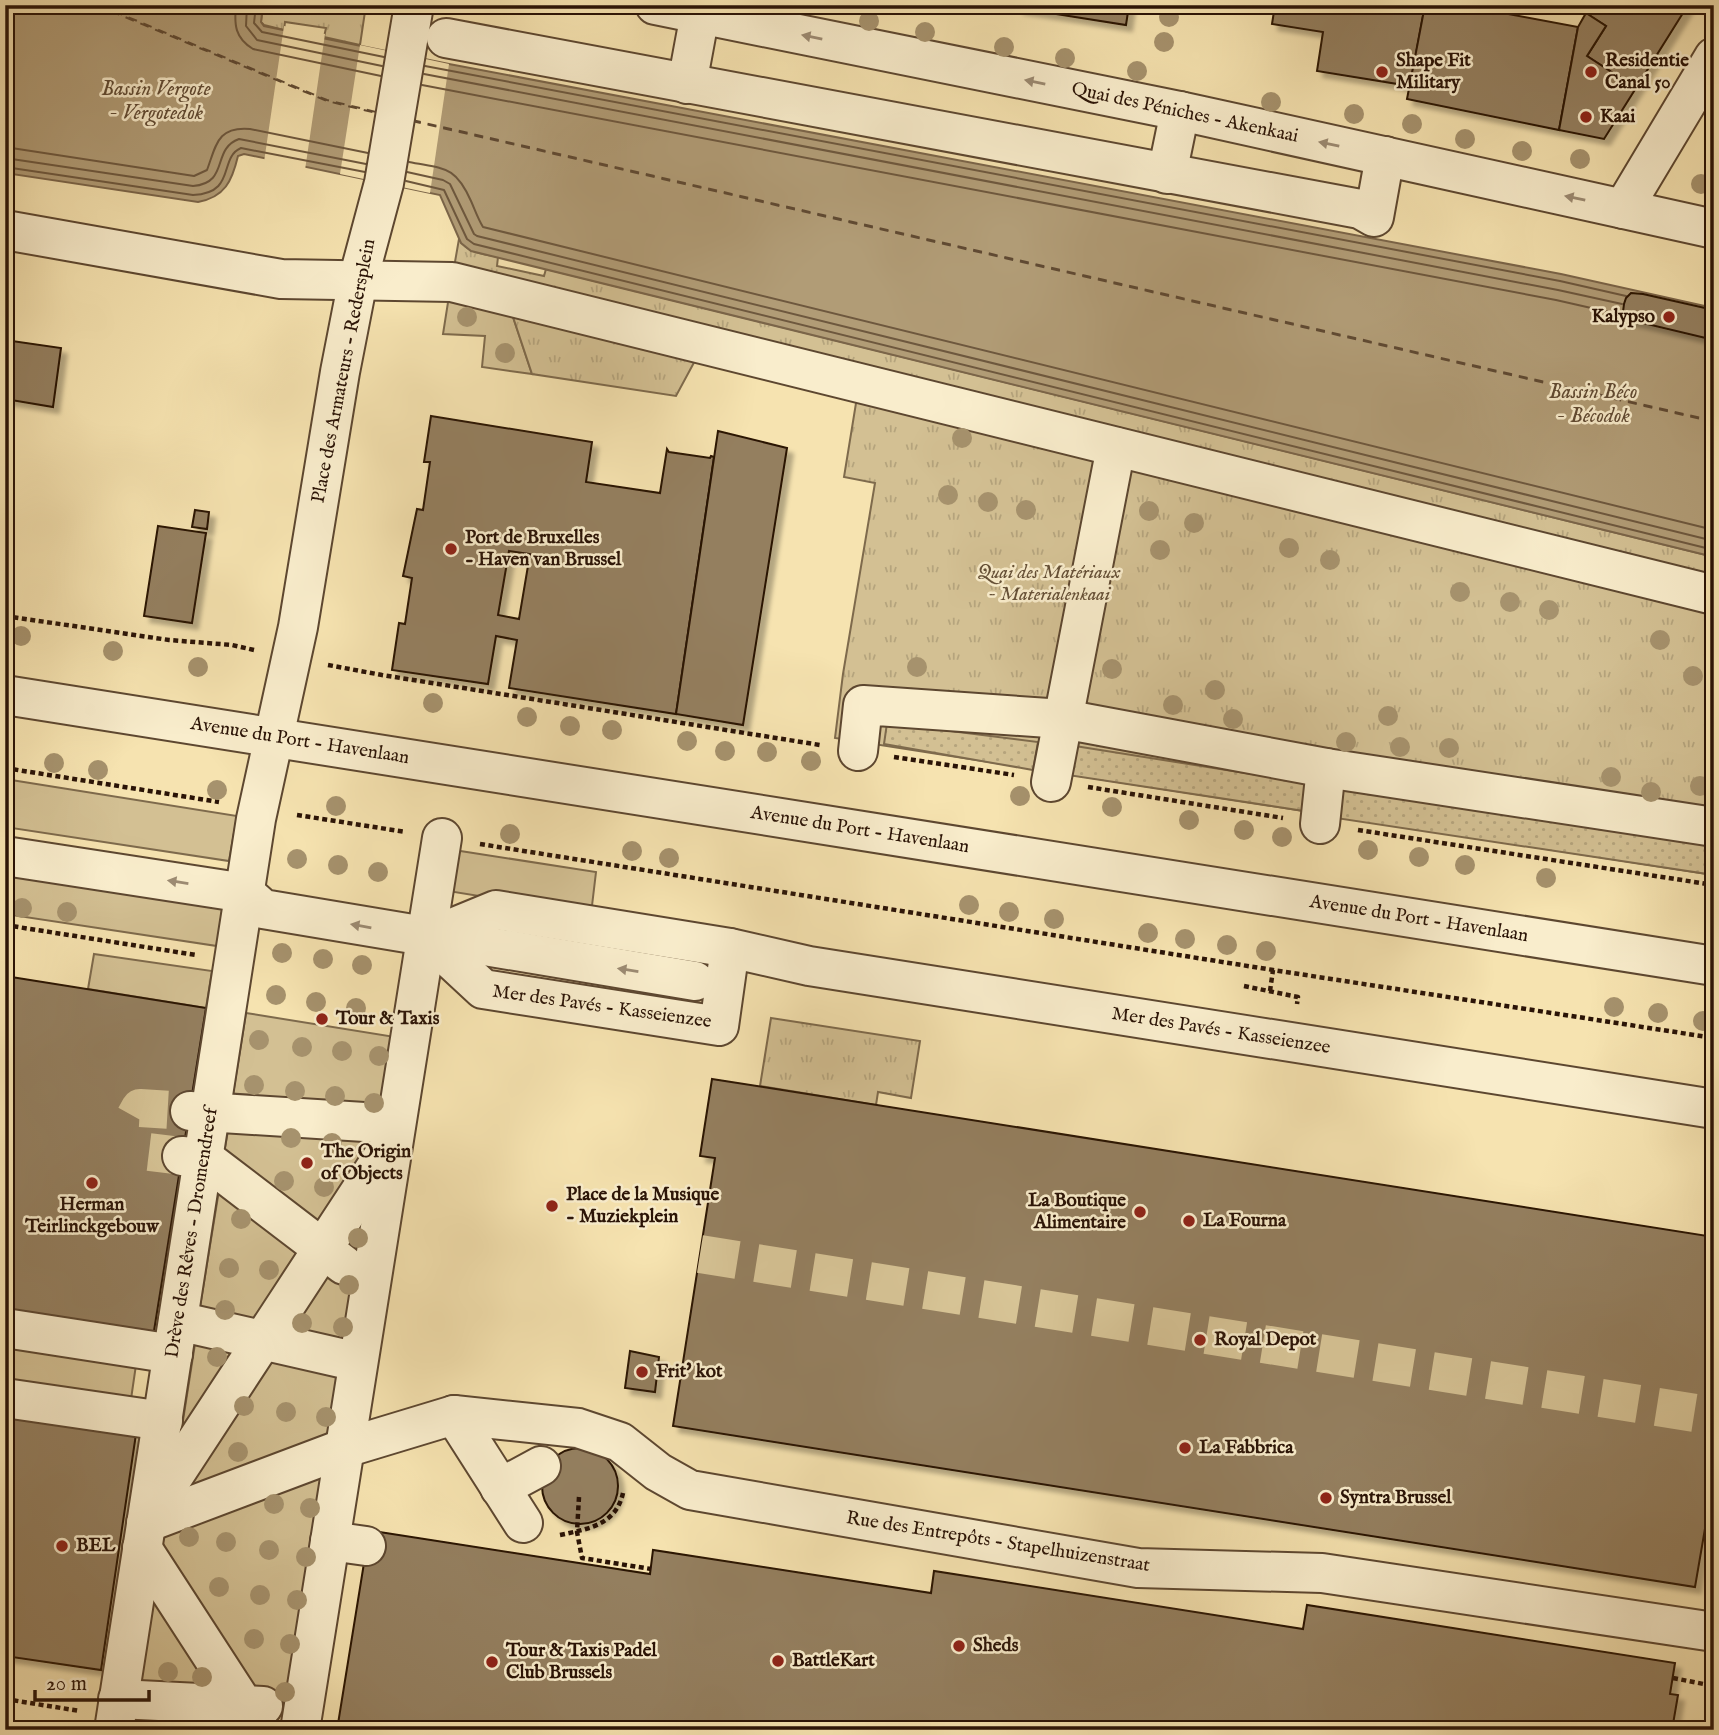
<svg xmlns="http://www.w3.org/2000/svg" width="1719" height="1735" font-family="'IM FELL English',serif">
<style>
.grass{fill:#d3c093;stroke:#7e6a4c;stroke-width:2}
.park{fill:url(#park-tufts);stroke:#7e6a4c;stroke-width:2}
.garden{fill:url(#garden-dots);stroke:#7e6a4c;stroke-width:2}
.water{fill:#b19c76;stroke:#7b6549;stroke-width:2}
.pier{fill:#f6e3b0}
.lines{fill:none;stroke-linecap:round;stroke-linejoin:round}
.shore{stroke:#6e583e;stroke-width:2}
.ferry{stroke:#604a33;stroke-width:2;stroke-dasharray:9 7;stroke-linecap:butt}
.building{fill:#947f5e;stroke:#2a1306;stroke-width:2;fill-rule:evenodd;filter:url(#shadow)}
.minor-tunnel{stroke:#d7c496;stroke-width:38;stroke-dasharray:38 19;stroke-linecap:butt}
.minor-casing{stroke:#5d4730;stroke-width:42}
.path{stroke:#2a1306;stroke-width:4.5;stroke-dasharray:5 3.5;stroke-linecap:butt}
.minor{stroke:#f9edcc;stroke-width:38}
.tree{fill:#a6926d}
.oneway{fill:#9c8b73}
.poi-dot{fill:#8f2418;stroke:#f9edcc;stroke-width:2.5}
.labels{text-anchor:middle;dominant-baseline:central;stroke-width:5;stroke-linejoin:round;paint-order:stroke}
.poi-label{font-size:19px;font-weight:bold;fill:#2a1306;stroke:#f9edcc;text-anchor:start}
.street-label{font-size:19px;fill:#2a1306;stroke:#f9edcc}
.park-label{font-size:19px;font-style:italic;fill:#655037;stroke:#f9edcc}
.water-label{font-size:21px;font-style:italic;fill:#604a33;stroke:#f9edcc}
</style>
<defs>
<pattern id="park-tufts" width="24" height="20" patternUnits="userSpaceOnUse" patternTransform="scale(1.75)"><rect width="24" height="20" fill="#d3c093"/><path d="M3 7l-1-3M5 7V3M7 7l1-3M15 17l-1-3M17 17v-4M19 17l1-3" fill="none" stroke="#b5a47d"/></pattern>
<pattern id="garden-dots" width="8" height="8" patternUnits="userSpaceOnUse" patternTransform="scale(1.75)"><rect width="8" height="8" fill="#d3c093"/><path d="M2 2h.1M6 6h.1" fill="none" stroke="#b5a47d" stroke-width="1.8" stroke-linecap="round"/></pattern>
<filter id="shadow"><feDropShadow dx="6" dy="6" stdDeviation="2" flood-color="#0004"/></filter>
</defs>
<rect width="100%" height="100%" fill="#f6e3b0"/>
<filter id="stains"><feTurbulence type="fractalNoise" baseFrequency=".00286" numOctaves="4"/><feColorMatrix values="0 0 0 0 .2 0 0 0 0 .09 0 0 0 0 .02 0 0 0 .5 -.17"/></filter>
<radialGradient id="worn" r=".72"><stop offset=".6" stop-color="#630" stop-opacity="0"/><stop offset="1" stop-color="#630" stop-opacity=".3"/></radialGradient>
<g class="grass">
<polygon points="449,296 511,311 532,374 482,367 485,336 443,334"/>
<polygon points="5,779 237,816 229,861 5,827"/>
<polygon points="454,850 596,872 591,914 448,891"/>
<polygon points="5,870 223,904 217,946 5,914"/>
<polygon points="94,954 212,971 206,1008 88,989"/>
<polygon points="246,1013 395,1037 382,1117 231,1107"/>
<polygon points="230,1119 381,1128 323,1240 222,1165"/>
<polygon points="221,1178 315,1250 260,1333 198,1319"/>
<polygon points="324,1257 357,1282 345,1353 273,1336"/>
<polygon points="197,1331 254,1344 176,1465"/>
<polygon points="5,1337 137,1358 130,1406 5,1387"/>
<polygon points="267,1347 344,1364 331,1447 169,1508"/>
<polygon points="328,1461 290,1704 247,1701 160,1563 166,1521"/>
<polygon points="157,1580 234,1700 139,1694"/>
<polygon points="138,1705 241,1711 252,1730 134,1730"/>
</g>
<g class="park">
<polygon points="263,5 366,5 360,45 324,37 326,28 285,22 284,30 264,25 261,22"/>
<path d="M459 239C467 253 483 254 498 257L497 266 544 276 546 269 1714 557V875L835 738 843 674 875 483 844 477 857 397 697 357 676 396 532 374 511 311 449 296Z"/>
<polygon points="771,1018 920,1041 911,1098 878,1092 876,1105 760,1086"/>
</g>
<g class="garden">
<polygon points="887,723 1038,742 1033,770 884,744"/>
<polygon points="1075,746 1308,783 1304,811 1068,775"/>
<polygon points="1340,789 1714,843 1714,875 1336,818"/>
</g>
<path class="water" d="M5 5H263L261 22 264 26 449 64 1561 274 1714 308V557L471 251 461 243 440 195 244 154 238 156C232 181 225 197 198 202L5 173Z"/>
<g class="pier">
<polygon points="284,26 325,34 305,170 264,162"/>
<polygon points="360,45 449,64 430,193 340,174"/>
</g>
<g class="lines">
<g class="shore">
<path d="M236 5C234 25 235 38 253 49L381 76"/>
<polyline points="247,5 246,26 257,40 382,66"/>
<polyline points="256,5 254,23 262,32 384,57"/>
<polyline points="425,66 1560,281 1626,296"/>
<polyline points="424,74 1558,290 1622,304"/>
<polyline points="422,85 1556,300 1622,315"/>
<path d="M5 147 194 176 207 170C216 146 217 126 250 129L368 153"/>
<path d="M5 158 193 186C230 183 211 149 239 139L366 164"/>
<path d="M409 162C444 169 455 165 471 201 475 210 478 219 483 227L1714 530"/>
<path d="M5 167 193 195C237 193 218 158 241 148L365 172"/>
<polyline points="407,172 443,180 450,184 474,234 477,236 1714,541"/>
<polyline points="406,181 444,190 467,239 474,244 1714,550"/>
</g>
<g class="ferry">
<polyline points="96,5 327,101 376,113"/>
<polyline points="99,5 327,100 376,112"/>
<polyline points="412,120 1714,421"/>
<polyline points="412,121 1714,422"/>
</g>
</g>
<g class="building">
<polygon points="1019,5 1129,5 1126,25 1018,8"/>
<polygon points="1275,5 1425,5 1410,86 1317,71 1323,32 1272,24"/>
<polygon points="1425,5 1460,5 1578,27 1559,130 1407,99"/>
<polygon points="1591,5 1688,5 1636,88 1587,56 1606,26 1586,13"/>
<polygon points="1586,13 1606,26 1587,56 1636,88 1604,139 1559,130 1578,27"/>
<polygon points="1631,293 1643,294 1714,310 1714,340 1626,319 1623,312 1624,304 1626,298"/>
<polygon points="5,340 61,348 53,407 5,399"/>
<path d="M431 416 592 442 586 482 660 493 667 449 669 452 710 458 711 456 714 457 676 714 509 688 517 640 496 636 488 684 392 670 399 623 405 624 412 578 403 576 417 509 423 510 430 462H424ZM509 551 530 554 519 619 498 615Z"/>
<polygon points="718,431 787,448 743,725 676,714"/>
<polygon points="195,510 209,512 207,529 192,527"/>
<polygon points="158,526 206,533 192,623 144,616"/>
<polygon points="5,976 206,1008 153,1337 5,1315"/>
<polygon points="712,1079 1714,1237 1714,1476 1695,1587 673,1426 715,1158 700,1156"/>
<polygon points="630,1351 659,1357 655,1392 625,1388"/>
<polygon points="5,1414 136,1434 101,1670 5,1656"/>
<circle cx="580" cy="1486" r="38"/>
<polygon points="373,1531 650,1574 653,1550 931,1593 934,1571 1303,1629 1307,1605 1675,1663 1670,1694 1678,1695 1672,1730 337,1730 364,1563"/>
</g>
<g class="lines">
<g class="minor-tunnel">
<polyline points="135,1117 140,1108 190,1111"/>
<polyline points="149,1152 182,1156"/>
<polyline points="700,1254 1714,1416"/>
</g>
<g class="minor-casing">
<g id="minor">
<polyline points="655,5 1180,111 1714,229"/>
<polyline points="446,38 1360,209 1374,217 1385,156"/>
<polyline points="687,84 700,14"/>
<polyline points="1167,174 1180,111"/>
<polyline points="1623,209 1714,57"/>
<polyline points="5,230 281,279 452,282 1714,595"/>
<polyline points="5,695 1714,966"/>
<polyline points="858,751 863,705 1063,719 1326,768 1714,827"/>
<polyline points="1051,782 1116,447"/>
<polyline points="1320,824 1326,768"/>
<polyline points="5,856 245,893 263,909 695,981"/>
<polyline points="428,938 496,910 730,948 809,966 1714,1109"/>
<polyline points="428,938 483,989 719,1026 730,948"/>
<polyline points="190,1111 396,1124"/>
<polyline points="182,1156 204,1158 344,1265"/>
<polyline points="178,1321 358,1362"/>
<polyline points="5,1328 173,1354"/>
<polyline points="5,1398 163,1421"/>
<polyline points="454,1415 523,1523"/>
<polyline points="500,1488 541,1466"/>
<polyline points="156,1503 386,1152"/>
<polyline points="146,1523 345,1448 454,1415 578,1428 620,1442 658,1472 690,1490 1138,1568 1322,1573 1714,1632"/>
<polyline points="330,1541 366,1546"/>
<polyline points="142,1548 260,1730"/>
<polyline points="118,1699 263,1706"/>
<polyline points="114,1730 256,819 298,627 340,372 358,280 384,183 414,5"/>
<polyline points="300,1730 442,838"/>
</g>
</g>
<g class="path">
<polyline points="5,616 169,640 232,645 254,650"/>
<polyline points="328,665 382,675 820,745"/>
<polyline points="894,757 1014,775"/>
<polyline points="5,768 219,802"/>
<polyline points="1088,787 1283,818"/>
<polyline points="297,815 406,832"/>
<polyline points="1358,830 1714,885"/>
<polyline points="480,844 1273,970 1714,1038"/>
<polyline points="5,925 196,955"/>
<polyline points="1244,986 1298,997 1297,1004"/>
<polyline points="1270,991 1273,970"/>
<polyline points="579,1497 577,1532 582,1558 651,1569"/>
<path d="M560 1535C588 1529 616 1525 623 1493"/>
<polyline points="1673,1678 1714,1686"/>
<polyline points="5,1699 80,1711"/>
</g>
<use href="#minor" class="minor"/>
</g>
<g class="tree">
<circle cx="1169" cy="17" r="10"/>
<circle cx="869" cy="21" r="10"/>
<circle cx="925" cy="32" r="10"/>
<circle cx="1164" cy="42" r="10"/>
<circle cx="1004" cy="47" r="10"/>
<circle cx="1065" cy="58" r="10"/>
<circle cx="1137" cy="71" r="10"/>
<circle cx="1271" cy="102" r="10"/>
<circle cx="1354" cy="114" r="10"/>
<circle cx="1412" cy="124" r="10"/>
<circle cx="1465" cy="139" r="10"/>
<circle cx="1522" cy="151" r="10"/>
<circle cx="1580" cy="159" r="10"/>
<circle cx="1701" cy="184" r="10"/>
<circle cx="467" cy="317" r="10"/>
<circle cx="505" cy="353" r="10"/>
<circle cx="962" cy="438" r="10"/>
<circle cx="948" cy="495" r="10"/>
<circle cx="988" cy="502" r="10"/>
<circle cx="1026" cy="510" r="10"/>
<circle cx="1149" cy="511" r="10"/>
<circle cx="1194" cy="523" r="10"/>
<circle cx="1289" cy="548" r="10"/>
<circle cx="1160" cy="550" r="10"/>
<circle cx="1330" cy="560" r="10"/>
<circle cx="1460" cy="592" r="10"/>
<circle cx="1510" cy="602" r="10"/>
<circle cx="1549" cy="610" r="10"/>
<circle cx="21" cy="636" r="10"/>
<circle cx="1660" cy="640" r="10"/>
<circle cx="113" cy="651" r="10"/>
<circle cx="198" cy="667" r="10"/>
<circle cx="917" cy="667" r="10"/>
<circle cx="1112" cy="669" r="10"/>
<circle cx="1693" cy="676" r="10"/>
<circle cx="1215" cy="690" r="10"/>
<circle cx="433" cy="703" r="10"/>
<circle cx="1173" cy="705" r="10"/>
<circle cx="1388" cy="716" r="10"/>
<circle cx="527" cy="717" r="10"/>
<circle cx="1233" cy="719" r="10"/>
<circle cx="570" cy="726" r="10"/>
<circle cx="612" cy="730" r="10"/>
<circle cx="687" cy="741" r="10"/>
<circle cx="1346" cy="742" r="10"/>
<circle cx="1400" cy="747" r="10"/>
<circle cx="1449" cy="748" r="10"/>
<circle cx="725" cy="751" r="10"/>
<circle cx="767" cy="752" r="10"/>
<circle cx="811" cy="761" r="10"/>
<circle cx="54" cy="763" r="10"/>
<circle cx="98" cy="770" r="10"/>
<circle cx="1611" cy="777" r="10"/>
<circle cx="1700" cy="786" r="10"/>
<circle cx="217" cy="790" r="10"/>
<circle cx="1651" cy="792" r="10"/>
<circle cx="1020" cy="796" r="10"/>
<circle cx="336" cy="806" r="10"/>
<circle cx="1112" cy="807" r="10"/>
<circle cx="1189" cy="820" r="10"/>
<circle cx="1244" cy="830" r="10"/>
<circle cx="510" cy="834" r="10"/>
<circle cx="1282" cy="837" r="10"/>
<circle cx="1368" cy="850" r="10"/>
<circle cx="632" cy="851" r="10"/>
<circle cx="1419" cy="857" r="10"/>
<circle cx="669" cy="858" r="10"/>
<circle cx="297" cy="859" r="10"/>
<circle cx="338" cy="865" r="10"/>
<circle cx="1465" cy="865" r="10"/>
<circle cx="378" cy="872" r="10"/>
<circle cx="1546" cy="878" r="10"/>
<circle cx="969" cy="905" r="10"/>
<circle cx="22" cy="908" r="10"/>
<circle cx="67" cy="912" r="10"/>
<circle cx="1009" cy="912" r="10"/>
<circle cx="1054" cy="919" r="10"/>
<circle cx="1148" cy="933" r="10"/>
<circle cx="1185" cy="939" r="10"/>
<circle cx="1227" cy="945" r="10"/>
<circle cx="1266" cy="951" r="10"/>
<circle cx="282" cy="953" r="10"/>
<circle cx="323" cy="959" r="10"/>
<circle cx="362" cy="965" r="10"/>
<circle cx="276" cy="995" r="10"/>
<circle cx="316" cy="1002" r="10"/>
<circle cx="1614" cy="1007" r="10"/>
<circle cx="356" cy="1008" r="10"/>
<circle cx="1658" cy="1013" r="10"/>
<circle cx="1703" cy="1021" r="10"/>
<circle cx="259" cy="1040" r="10"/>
<circle cx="302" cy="1047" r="10"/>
<circle cx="342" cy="1051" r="10"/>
<circle cx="379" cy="1056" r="10"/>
<circle cx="254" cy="1085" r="10"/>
<circle cx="295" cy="1091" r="10"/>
<circle cx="335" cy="1096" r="10"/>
<circle cx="374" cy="1103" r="10"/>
<circle cx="291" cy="1138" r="10"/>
<circle cx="332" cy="1143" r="10"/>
<circle cx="284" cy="1181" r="10"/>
<circle cx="324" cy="1187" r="10"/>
<circle cx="241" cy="1219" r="10"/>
<circle cx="358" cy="1238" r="10"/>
<circle cx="229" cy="1268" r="10"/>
<circle cx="269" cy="1270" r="10"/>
<circle cx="349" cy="1285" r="10"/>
<circle cx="225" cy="1310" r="10"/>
<circle cx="302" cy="1323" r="10"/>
<circle cx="343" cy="1327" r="10"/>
<circle cx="217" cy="1357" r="10"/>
<circle cx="244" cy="1406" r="10"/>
<circle cx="286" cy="1412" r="10"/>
<circle cx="326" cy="1417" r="10"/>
<circle cx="238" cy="1452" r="10"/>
<circle cx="274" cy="1504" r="10"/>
<circle cx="310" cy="1508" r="10"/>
<circle cx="189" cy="1537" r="10"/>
<circle cx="226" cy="1542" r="10"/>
<circle cx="269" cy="1550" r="10"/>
<circle cx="306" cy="1557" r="10"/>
<circle cx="219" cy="1587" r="10"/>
<circle cx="260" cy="1595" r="10"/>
<circle cx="297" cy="1600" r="10"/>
<circle cx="254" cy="1639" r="10"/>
<circle cx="290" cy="1644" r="10"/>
<circle cx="168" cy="1672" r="10"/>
<circle cx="202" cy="1677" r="10"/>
<circle cx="285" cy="1692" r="10"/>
</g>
<defs><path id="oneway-solid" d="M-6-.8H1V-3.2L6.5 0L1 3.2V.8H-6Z" transform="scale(1.75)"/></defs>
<g class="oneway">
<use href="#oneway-solid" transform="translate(812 37) rotate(-169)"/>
<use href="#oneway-solid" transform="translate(1035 82) rotate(-169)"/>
<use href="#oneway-solid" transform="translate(1329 144) rotate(-168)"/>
<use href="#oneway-solid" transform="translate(1575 198) rotate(-168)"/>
<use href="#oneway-solid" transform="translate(178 882) rotate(-171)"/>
<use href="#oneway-solid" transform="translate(361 926) rotate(-170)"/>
<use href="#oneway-solid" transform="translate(628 970) rotate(-171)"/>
</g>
<g class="poi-dot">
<circle cx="1382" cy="72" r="7"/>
<circle cx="1591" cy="72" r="7"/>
<circle cx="1586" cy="117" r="7"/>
<circle cx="1669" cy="317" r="7"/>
<circle cx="451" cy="549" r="7"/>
<circle cx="322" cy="1019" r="7"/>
<circle cx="307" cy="1163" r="7"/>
<circle cx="92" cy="1183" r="7"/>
<circle cx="552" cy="1206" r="7"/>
<circle cx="1140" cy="1212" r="7"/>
<circle cx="1189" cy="1221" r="7"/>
<circle cx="1200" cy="1340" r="7"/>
<circle cx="642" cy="1372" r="7"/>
<circle cx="1185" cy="1448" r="7"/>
<circle cx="1326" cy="1498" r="7"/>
<circle cx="62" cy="1546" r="7"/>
<circle cx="959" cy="1646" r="7"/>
<circle cx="778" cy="1661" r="7"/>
<circle cx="492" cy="1662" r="7"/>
</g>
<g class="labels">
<g class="poi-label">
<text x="1396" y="61">Shape Fit<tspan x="1396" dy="22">Military</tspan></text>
<text x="1605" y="61">Residentie<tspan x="1605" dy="22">Canal 50</tspan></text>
<text x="1600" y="117">Kaai</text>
<text x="1655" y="317" text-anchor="end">Kalypso</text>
<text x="465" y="538">Port de Bruxelles<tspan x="465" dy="22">- Haven van Brussel</tspan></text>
<text x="336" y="1019">Tour &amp; Taxis</text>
<text x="321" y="1152">The Origin<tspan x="321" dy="22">of Objects</tspan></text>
<text x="566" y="1195">Place de la Musique<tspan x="566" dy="22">- Muziekplein</tspan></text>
<text x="1126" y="1201" text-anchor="end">La Boutique<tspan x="1126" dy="22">Alimentaire</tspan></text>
<text x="92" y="1205" text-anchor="middle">Herman<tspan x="92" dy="22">Teirlinckgebouw</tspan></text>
<text x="1203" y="1221">La Fourna</text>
<text x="1214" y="1340">Royal Depot</text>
<text x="656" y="1372">Frit' kot</text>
<text x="1199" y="1448">La Fabbrica</text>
<text x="1340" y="1498">Syntra Brussel</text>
<text x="76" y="1546">BEL</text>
<text x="973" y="1646">Sheds</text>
<text x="506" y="1651">Tour &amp; Taxis Padel<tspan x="506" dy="22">Club Brussels</tspan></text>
<text x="792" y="1661">BattleKart</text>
</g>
<g class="street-label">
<text transform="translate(1185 113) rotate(12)">Quai des Péniches - Akenkaai</text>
<text transform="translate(344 371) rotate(-79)">Place des Armateurs - Redersplein</text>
<text transform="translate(300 741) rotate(9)">Avenue du Port - Havenlaan</text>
<text transform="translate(860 830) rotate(9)">Avenue du Port - Havenlaan</text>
<text transform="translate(1419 919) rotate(9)">Avenue du Port - Havenlaan</text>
<text transform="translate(602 1007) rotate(8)">Mer des Pavés - Kasseienzee</text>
<text transform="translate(1221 1031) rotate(9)">Mer des Pavés - Kasseienzee</text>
<text transform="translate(192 1233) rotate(-81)">Drève des Rêves - Dromendreef</text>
<text transform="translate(998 1542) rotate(9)">Rue des Entrepôts - Stapelhuizenstraat</text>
</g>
<g class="park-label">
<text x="1049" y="573">Quai des Matériaux<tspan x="1049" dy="22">- Materialenkaai</tspan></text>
</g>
<g class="water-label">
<text x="156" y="89">Bassin Vergote<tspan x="156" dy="24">- Vergotedok</tspan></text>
<text x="1593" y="392">Bassin Béco<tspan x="1593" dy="24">- Bécodok</tspan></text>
</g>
</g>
<rect width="1719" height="1735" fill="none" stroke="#f6e3b0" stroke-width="28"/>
<rect x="7" y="7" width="1705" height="1721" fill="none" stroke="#2a1306" stroke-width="3.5"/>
<rect x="14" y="14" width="1691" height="1707" fill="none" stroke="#2a1306" stroke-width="2"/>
<path d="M35 1690v10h114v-10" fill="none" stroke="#2a1306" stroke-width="3.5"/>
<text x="46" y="1690" font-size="21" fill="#2a1306" stroke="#f9edcc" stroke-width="5" paint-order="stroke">20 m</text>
<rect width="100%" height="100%" filter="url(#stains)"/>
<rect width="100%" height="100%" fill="url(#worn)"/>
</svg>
